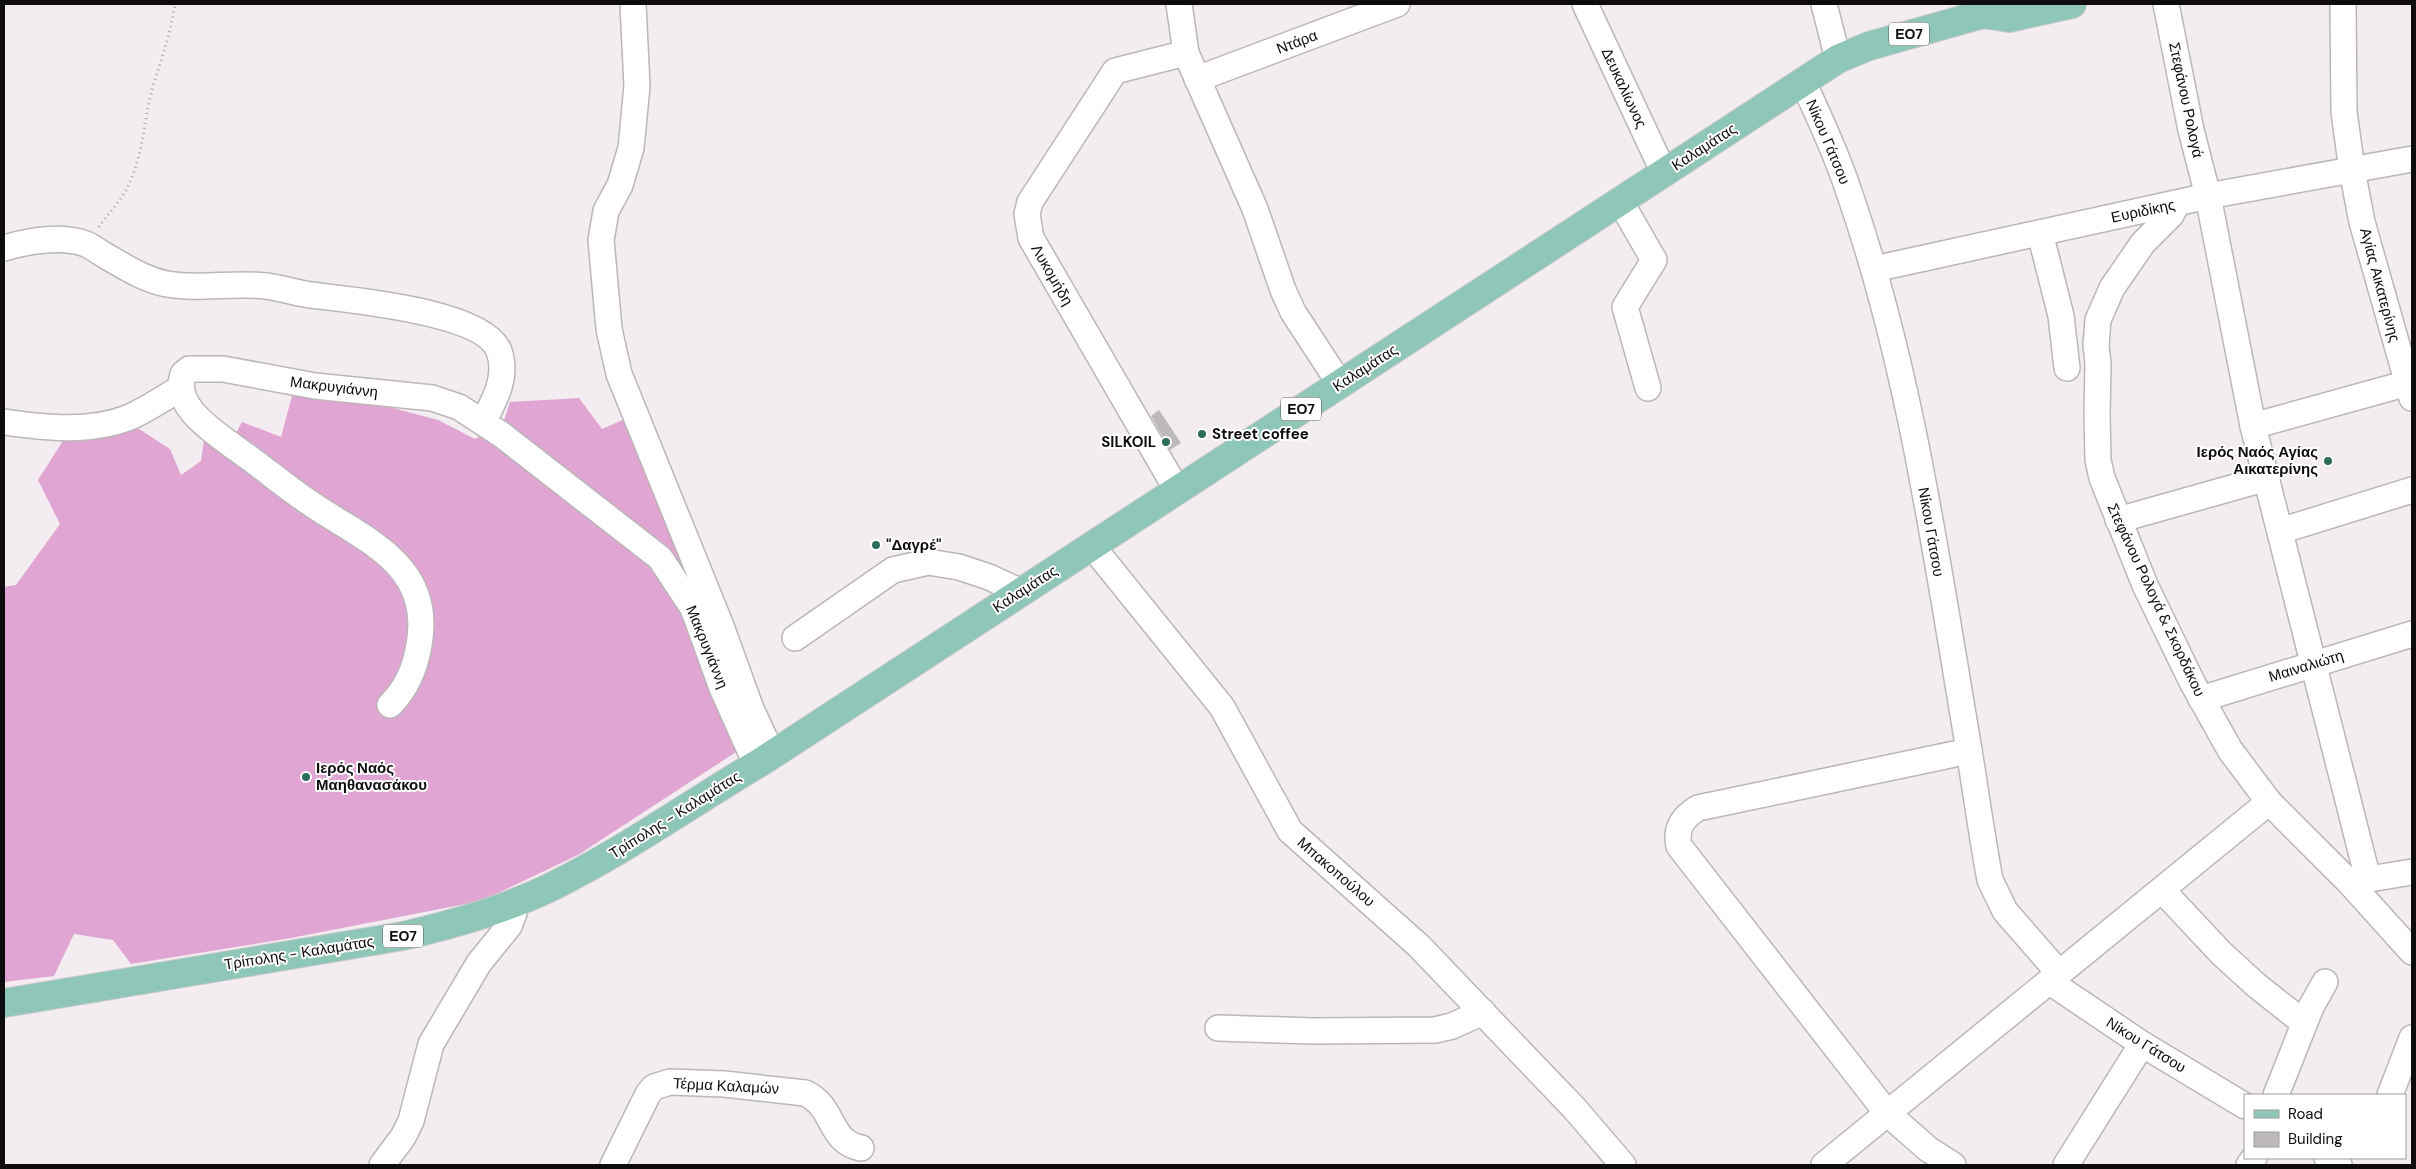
<svg xmlns="http://www.w3.org/2000/svg" width="2416" height="1169" font-family="'DM Sans',sans-serif">
<style>
.forest{fill:#e0a5d2}
.building{fill:#bdb8bc}
.lines{fill:none;stroke-linecap:round;stroke-linejoin:round}
.minor-casing{stroke:#bbb6b9;stroke-width:28}
.major-casing{stroke:#cacaca;stroke-width:30}
.path{stroke:#a9a4a7;stroke-width:3;stroke-dasharray:1 4;stroke-linecap:butt}
.minor{stroke:#fff;stroke-width:25}
.major{stroke:#8ec6b7;stroke-width:28}
.poi-dot{fill:#2d6d5c;stroke:#fff;stroke-width:2}
.labels{text-anchor:middle;dominant-baseline:central;stroke-width:4;stroke-linejoin:round;paint-order:stroke}
.shield{fill:#fff;stroke:#565556;stroke-width:1}
.shield-label{font-size:14px;font-weight:bold;fill:#0e0c0e}
.street-label{font-size:15px;fill:#0e0c0e;stroke:#fff}
.poi-label{font-size:15px;font-weight:bold;fill:#0e0c0e;stroke:#fff;text-anchor:start}
</style>
<rect width="100%" height="100%" fill="#f3edf1"/>
<polygon class="forest" points="293,392 382,405 438,420 475,439 503,423 510,402 579,398 602,429 632,416 744,703 728,726 736,752 578,855 481,901 291,938 131,964 113,940 74,934 54,976 4,982 4,587 16,585 60,524 38,480 66,436 133,425 170,449 181,475 201,461 205,433 227,450 242,422 281,437"/>
<polygon class="building" points="1159,410 1181,443 1170,450 1151,416"/>
<g class="lines">
<g class="minor-casing">
<g id="minor">
<polyline points="633,4 637,86 631,148 620,185 606,211 601,240 609,329 619,374 721,626 751,709 772,754"/>
<polyline points="1179,4 1186,53 1255,209 1283,290 1293,312 1340,384"/>
<polyline points="1585,4 1664,173"/>
<polyline points="1824,4 1838,59"/>
<polyline points="2166,4 2191,130 2208,196 2253,426 2368,879"/>
<polyline points="2343,4 2344,112 2352,170 2362,222 2412,398"/>
<polyline points="1197,79 1397,4"/>
<path d="M1803 82C1819 117 1836 152 1848 189 1911 369 1937 562 1969 750 1976 793 1982 837 1990 880L2005 911 2059 973"/>
<polyline points="1620,201 1654,260 1625,307 1648,388"/>
<polyline points="2177,204 2171,215 2143,243 2112,288 2098,320 2096,345 2098,364 2097,415 2098,460 2102,478 2145,585 2192,682 2230,750 2269,802 2349,882 2412,952"/>
<polyline points="2040,233 2061,316 2067,368"/>
<path d="M4 248C28 241 62 235 86 244 93 247 99 252 106 256 125 267 145 280 167 284 200 290 233 282 266 286 281 288 296 293 311 295 349 300 484 311 499 351 508 376 495 400 483 422"/>
<polyline points="1874,269 2208,196 2412,159"/>
<path d="M4 422C46 428 90 433 130 417 148 409 165 397 181 388"/>
<polyline points="2253,426 2408,383"/>
<polyline points="1177,490 1031,238 1027,214 1030,202 1115,71 1186,53"/>
<polyline points="2118,520 2267,478"/>
<polyline points="2280,531 2412,490"/>
<polyline points="1092,546 1222,707 1290,831 1419,946 1575,1109 1623,1165"/>
<polyline points="795,638 893,570 928,562 959,567 989,577 1021,592"/>
<polyline points="2201,699 2412,634"/>
<path d="M390 705C407 688 415 669 419 645 434 562 361 539 307 501 282 484 259 464 234 447 213 431 172 406 183 374L189 369H223L315 386 432 398 459 407 502 435 660 558 693 608 722 688 756 764"/>
<polyline points="2351,882 2412,872"/>
<polyline points="2162,890 2221,953 2256,985 2304,1023"/>
<polyline points="2050,982 2142,1044 2245,1106"/>
<polyline points="1218,1028 1314,1031 1435,1030 1452,1026 1483,1012"/>
<polyline points="2276,1095 2311,1007 2325,982"/>
<polyline points="2390,1095 2412,1038"/>
<polyline points="2327,1158 2339,1165"/>
<polyline points="382,1165 403,1137 411,1121 431,1044 479,963 509,926 514,913 514,903"/>
<path d="M613 1165 648 1094 654 1087 670 1082 724 1084 805 1093C836 1107 827 1141 861 1148"/>
<polyline points="1824,1165 2269,802"/>
<path d="M1953 1165 1928 1149 1887 1113 1679 846C1675 828 1683 817 1698 808L1969 751"/>
<polyline points="2066,1165 2142,1044"/>
<polyline points="2249,1165 2254,1158"/>
</g>
</g>
<g class="major-casing">
<g id="major">
<polyline points="1983,14 2009,18 2072,4"/>
<path d="M4 1003 403 936C454 924 504 910 551 887 626 850 693 802 764 760L1838 59 1869 46 1983 14 1998 4"/>
</g>
</g>
<path class="path" d="M99 227C107 215 119 203 126 190 144 156 143 121 153 86 162 58 171 32 175 4"/>
<use href="#minor" class="minor"/>
<use href="#major" class="major"/>
</g>
<g class="poi-dot">
<circle cx="1202" cy="434" r="5"/>
<circle cx="1166" cy="442" r="5"/>
<circle cx="2328" cy="461" r="5"/>
<circle cx="876" cy="545" r="5"/>
<circle cx="306" cy="777" r="5"/>
</g>
<g class="labels">
<g class="shield">
<rect x="1889" y="22.5" width="40" height="23" rx="4"/>
<rect x="1281" y="397.5" width="40" height="23" rx="4"/>
<rect x="383" y="924.5" width="40" height="23" rx="4"/>
</g>
<g class="shield-label">
<text x="1909" y="34">ΕΟ7</text>
<text x="1301" y="409">ΕΟ7</text>
<text x="403" y="936">ΕΟ7</text>
</g>
<g class="street-label">
<text transform="translate(1297 42) rotate(-21)">Ντάρα</text>
<text transform="translate(1624 88) rotate(65)">Δευκαλίωνος</text>
<text transform="translate(2186 100) rotate(78)">Στεφάνου Ρολογά</text>
<text transform="translate(1828 142) rotate(67)">Νίκου Γάτσου</text>
<text transform="translate(1704 147) rotate(-33)">Καλαμάτας</text>
<text transform="translate(2143 211) rotate(-12)">Ευριδίκης</text>
<text transform="translate(1052 275) rotate(60)">Λυκομήδη</text>
<text transform="translate(2380 285) rotate(75)">Αγίας Αικατερίνης</text>
<text transform="translate(1365 368) rotate(-33)">Καλαμάτας</text>
<text transform="translate(334 387) rotate(7)">Μακρυγιάννη</text>
<text transform="translate(1931 532) rotate(80)">Νίκου Γάτσου</text>
<text transform="translate(1025 589) rotate(-33)">Καλαμάτας</text>
<text transform="translate(2156 600) rotate(65)">Στεφάνου Ρολογά &amp; Σκορδάκου</text>
<text transform="translate(707 647) rotate(68)">Μακρυγιάννη</text>
<text transform="translate(2306 666) rotate(-17)">Μαιναλιώτη</text>
<text transform="translate(675 815) rotate(-32)">Τρίπολης - Καλαμάτας</text>
<text transform="translate(1336 872) rotate(41)">Μπακοπούλου</text>
<text transform="translate(299 953) rotate(-9)">Τρίπολης - Καλαμάτας</text>
<text transform="translate(2146 1045) rotate(32)">Νίκου Γάτσου</text>
<text transform="translate(726 1086) rotate(3)">Τέρμα Καλαμών</text>
</g>
<g class="poi-label">
<text x="1212" y="434">Street coffee</text>
<text x="1156" y="442" text-anchor="end">SILKOIL</text>
<text x="2318" y="452" text-anchor="end">Ιερός Ναός Αγίας<tspan x="2318" dy="17">Αικατερίνης</tspan></text>
<text x="886" y="545">"Δαγρέ"</text>
<text x="316" y="768">Ιερός Ναός<tspan x="316" dy="17">Μαηθανασάκου</tspan></text>
</g>
</g>
<rect width="2416" height="1169" fill="none" stroke="#0e0c0e" stroke-width="10"/>
<rect x="2244" y="1094" width="162" height="65" fill="#ffffff" stroke="#9f9e9f"/>
<rect x="2254" y="1110" width="25" height="8" fill="#8ec6b7" stroke="#9f9e9f"/>
<text x="2288" y="1119" font-size="15" fill="#0e0c0e">Road</text>
<rect x="2254" y="1132" width="25" height="15" fill="#bdb8bc" stroke="#9f9e9f"/>
<text x="2288" y="1144" font-size="15" fill="#0e0c0e">Building</text>
</svg>
